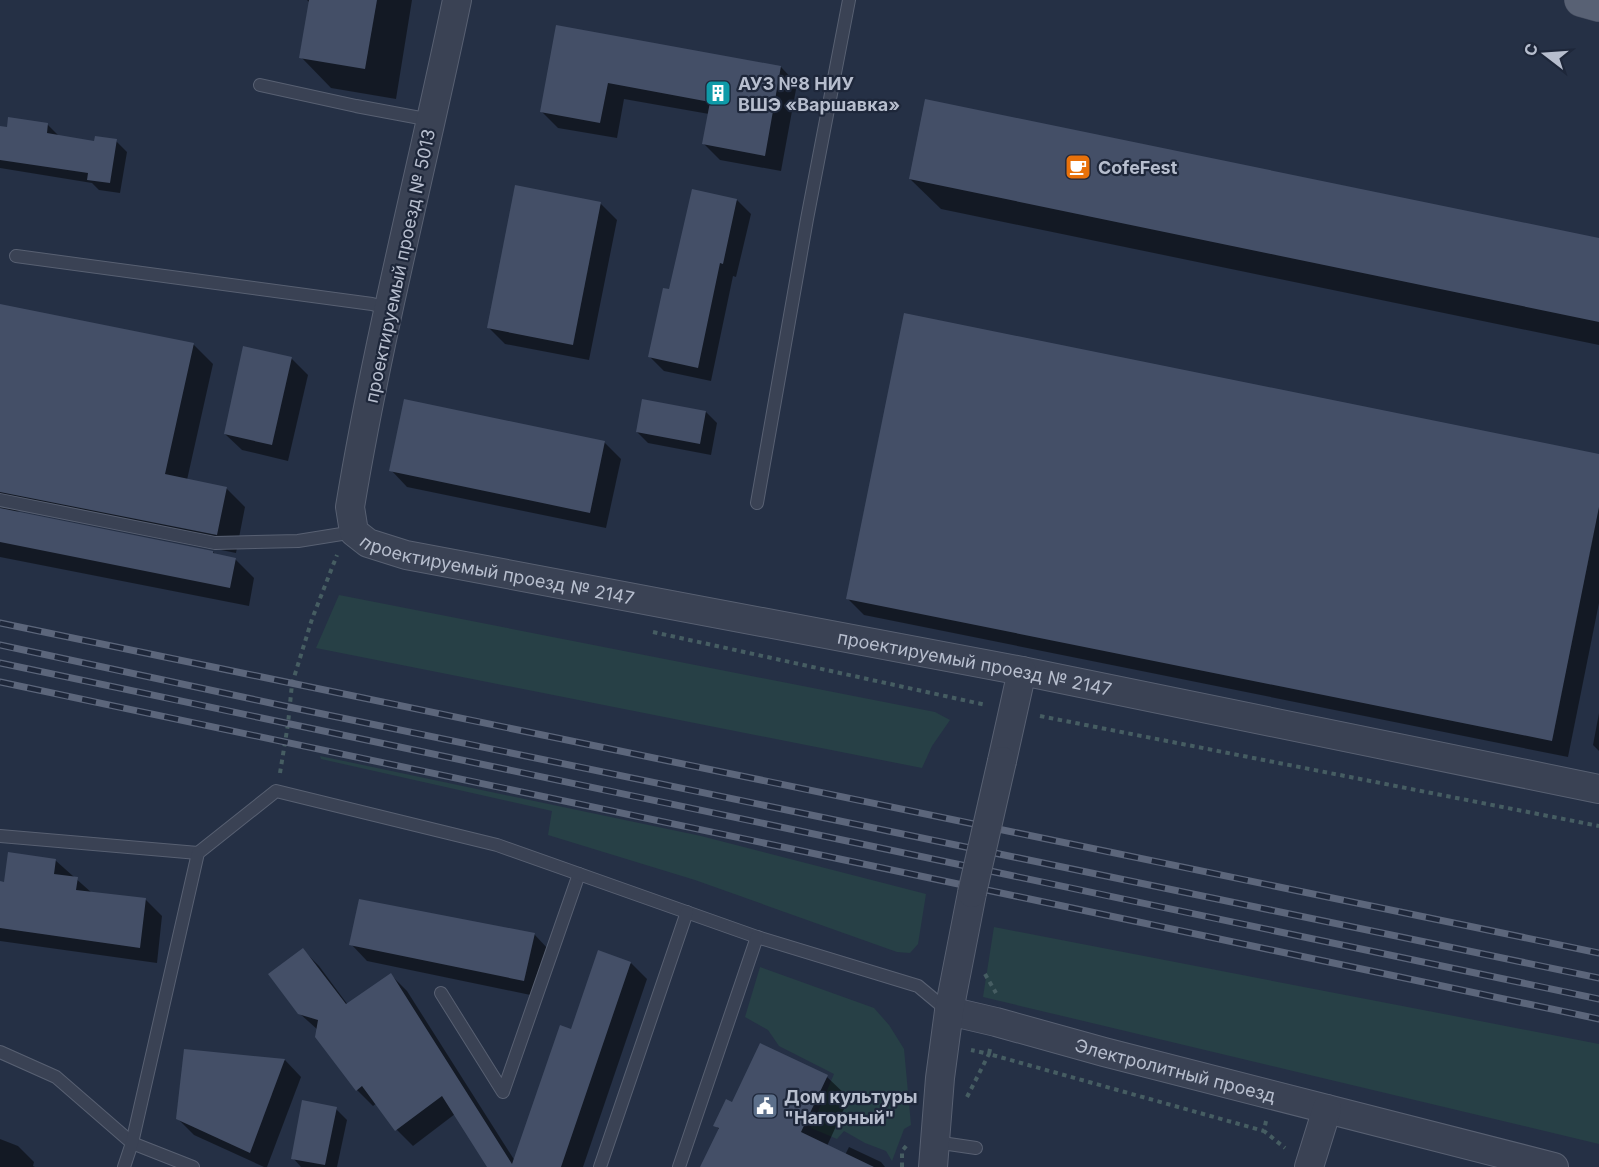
<svg xmlns="http://www.w3.org/2000/svg" width="1599" height="1167" font-family="Inter,sans-serif">
<style>
.green{fill:#274046}
.shadow{fill:#0007}
.building{fill:#444f67}
.lines{fill:none;stroke-linecap:round;stroke-linejoin:round}
.service-casing{stroke:#586072;stroke-width:14}
.tertiary-casing{stroke:#586072;stroke-width:30}
.primary-casing{stroke:#434b5e;stroke-width:34}
.path{stroke:#465d62;stroke-width:4;stroke-dasharray:4.5 4.5;stroke-linecap:butt}
.service{stroke:#3a4254;stroke-width:12}
.tertiary{stroke:#3a4254;stroke-width:28}
.primary{stroke:#586174;stroke-width:33}
.rail-casing{stroke:#5c667b;stroke-width:7}
.rail{stroke:#1e273a;stroke-width:4.5;stroke-dasharray:14;stroke-linecap:butt}
.tertiary-bridge-casing{stroke:#586072;stroke-width:30;stroke-linecap:butt}
.tertiary-bridge{stroke:#3a4254;stroke-width:28}
.labels{text-anchor:middle;dominant-baseline:central;stroke-width:4.5;stroke-linejoin:round;paint-order:stroke}
.poi-label{font-size:18px;font-weight:bold;fill:#b7bece;stroke:#1e273a;text-anchor:start}
.street-label{font-size:18px;fill:#b7bece;stroke:#1e273a}
</style>
<rect width="100%" height="100%" fill="#253045"/>
<g class="green">
<polygon points="339,595 935,712 950,720 932,746 922,768 316,648"/>
<polygon points="320,756 701,836 926,894 918,944 910,953 897,952 695,880 548,835 552,811 321,759"/>
<polygon points="994,927 1599,1044 1599,1144 983,997"/>
<polygon points="760,967 874,1008 889,1025 904,1049 911,1125 904,1129 892,1161 886,1151 865,1143 844,1131 837,1139 811,1128 834,1074 779,1046 768,1030 745,1017"/>
</g>
<g class="shadow">
<polygon points="307,0 412,0 396,99 331,88 301,57 310,3"/>
<polygon points="557,26 781,67 797,84 781,171 720,160 704,144 709,114 624,99 617,138 558,128 541,111"/>
<polygon points="48,125 59,136 95,142 116,141 127,152 120,193 99,190 92,183 0,168 0,127 8,128"/>
<polygon points="910,179 1599,240 1599,345 941,209"/>
<polygon points="737,200 751,214 736,277 733,276 711,381 664,371 650,357 670,291"/>
<polygon points="600,203 617,220 589,360 505,344 488,327"/>
<polygon points="0,306 194,345 213,364 187,480 226,488 245,507 236,553 22,510 14,513 213,552 216,555 235,559 254,578 249,606 0,557"/>
<polygon points="291,358 308,375 288,461 242,450 225,434"/>
<polygon points="706,412 717,423 711,455 648,443 637,432"/>
<polygon points="604,442 621,459 606,528 407,487 391,470"/>
<polygon points="1599,455 1599,603 1568,757 864,615 847,598"/>
<polygon points="1599,713 1599,751 1593,745"/>
<polygon points="55,860 92,893 146,900 162,916 157,963 0,941 0,883 5,883"/>
<polygon points="534,934 550,951 540,997 367,961 351,944"/>
<polygon points="303,950 319,966 348,1005 391,975 407,991 515,1161 572,1031 631,963 647,979 583,1167 490,1167 455,1114 413,1146 397,1130 377,1103 373,1106 357,1090 318,1030 299,1013"/>
<polygon points="285,1060 301,1077 267,1167 264,1167 194,1135 178,1119"/>
<polygon points="827,1077 849,1098 827,1146 845,1155 849,1147 881,1162 885,1167 702,1167 720,1130 715,1125 733,1104"/>
<polygon points="336,1109 347,1120 337,1167 301,1167 293,1158"/>
<polygon points="0,1139 18,1146 34,1162 33,1166 35,1167 0,1167"/>
</g>
<g class="building">
<polygon points="309,0 377,0 365,69 299,58"/>
<polygon points="556,25 781,66 765,156 702,144 710,102 608,83 600,123 540,112"/>
<polygon points="925,99 1599,238 1599,322 909,179"/>
<polygon points="8,117 48,123 47,133 94,141 95,136 117,139 110,183 87,180 88,173 0,160 0,126 7,127"/>
<polygon points="515,185 601,202 573,345 487,328"/>
<polygon points="692,189 737,199 723,264 720,263 698,368 648,357 663,288 669,289"/>
<polygon points="0,304 194,343 165,474 227,487 217,535 0,492"/>
<polygon points="904,313 1599,454 1599,507 1552,741 846,599"/>
<polygon points="243,346 292,357 272,445 224,434"/>
<polygon points="404,399 605,441 590,513 389,471"/>
<polygon points="642,399 706,411 700,444 636,432"/>
<polygon points="0,508 213,551 213,553 236,558 230,588 0,542"/>
<polygon points="8,852 56,859 54,874 78,877 76,890 146,898 140,948 0,928 0,881 4,882"/>
<polygon points="359,899 535,933 524,981 349,945"/>
<polygon points="303,948 346,1004 391,973 512,1164 560,1025 571,1029 598,950 631,962 561,1167 487,1167 442,1096 395,1131 362,1086 356,1091 315,1037 318,1020 298,1014 268,974"/>
<polygon points="760,1043 828,1075 801,1132 874,1167 700,1167 719,1128 713,1126 726,1099 732,1102"/>
<polygon points="184,1049 285,1059 250,1153 176,1119"/>
<polygon points="302,1100 337,1107 325,1165 291,1159"/>
</g>
<g class="lines">
<g class="service-casing">
<g id="service">
<polyline points="260,85 356,106 431,120"/>
<polyline points="16,256 372,304 389,309"/>
<polyline points="0,500 215,543 298,541 354,532"/>
<polyline points="757,503 807,219 849,0"/>
<polyline points="0,836 198,853"/>
<polyline points="441,993 503,1092 579,874"/>
<polyline points="0,1052 56,1077 132,1143 193,1167"/>
<polyline points="935,1142 976,1148"/>
<polyline points="124,1167 132,1143 198,853 276,791 497,845 757,937 918,986 948,1011"/>
<polyline points="600,1167 687,912"/>
<polyline points="679,1167 757,937"/>
</g>
</g>
<g class="tertiary-casing">
<g id="tertiary">
<path id="s1" d="M457 0C422 169 378 337 350 507L354 532 368 543 406 555 1022 671 1599 789"/>
<polyline points="1002,761 1022,671"/>
<path id="s2" d="M949 1011 996 1022 1104 1052 1554 1167"/>
<polyline points="933,1167 940,1078 949,1011 972,893"/>
<polyline points="1309,1167 1327,1109"/>
</g>
</g>
<g class="primary-casing">
<polyline id="primary" points="1581,0 1599,5"/>
</g>
<g class="path">
<polyline points="653,632 986,705"/>
<polyline points="1040,716 1599,826"/>
<polyline points="280,773 288,724 292,684 312,619 337,555"/>
<polyline points="985,974 996,993"/>
<polyline points="990,1049 989,1054 1264,1131"/>
<polyline points="967,1097 989,1054 971,1050"/>
<polyline points="1266,1121 1264,1131 1285,1148"/>
<polyline points="902,1167 902,1151 907,1145"/>
</g>
<use href="#service" class="service"/>
<use href="#tertiary" class="tertiary"/>
<use href="#primary" class="primary"/>
<g class="rail-casing">
<g id="rail">
<polyline points="0,623 1599,953"/>
<polyline points="0,645 289,707 1599,978"/>
<polyline points="0,663 1599,999"/>
<polyline points="0,682 1599,1019"/>
</g>
</g>
<use href="#rail" class="rail"/>
<g class="tertiary-bridge-casing">
<polyline id="tertiary-bridge" points="972,893 1002,761"/>
</g>
<use href="#tertiary-bridge" class="tertiary-bridge"/>
</g>
<defs>
<g id="building-square" transform="scale(1.35)"><rect x="-9" y="-9" width="18" height="18" rx="4" fill="#0f9aa8" stroke="#1e273a"/><path d="M-4-6H4V6H1V3H-1V6H-4ZM-2.5-4.3h1.7v1.8h-1.7ZM.8-4.3h1.7v1.8H.8ZM-2.5-1h1.7V.8h-1.7ZM.8-1h1.7V.8H.8Z" fill="#fff"/></g>
<g id="cafe-square" transform="scale(1.35)"><rect x="-9" y="-9" width="18" height="18" rx="4" fill="#e8710a" stroke="#1e273a"/><path d="M-5.5-4.5H6V0H3Q3 3.5 0 3.5H-2.5Q-5.5 3.5-5.5 0ZM3-3.2v2h1.7v-2ZM-6 4.5H4V6H-6Z" fill="#fff"/></g>
<g id="civic-square" transform="scale(1.35)"><rect x="-9" y="-9" width="18" height="18" rx="4" fill="#5c6f8a" stroke="#1e273a"/><path d="M-.6-6.5H3V-4.5H.6V-3L4-1V1h2V6H-6V1h2V-1L-.6-3ZM-1.2 2.5V6h2.4V2.5Z" fill="#fff"/></g>
</defs>
<g fill-rule="evenodd">
<use href="#building-square" x="718" y="93"/>
<use href="#cafe-square" x="1078" y="167"/>
<use href="#civic-square" x="765" y="1106"/>
</g>
<g class="labels">
<g class="poi-label">
<text x="738" y="83">АУЗ №8 НИУ<tspan x="738" dy="21">ВШЭ «Варшавка»</tspan></text>
<text x="1098" y="167">CofeFest</text>
<text x="784" y="1096">Дом культуры<tspan x="784" dy="21">"Нагорный"</tspan></text>
</g>
<g class="street-label">
<text transform="translate(400 266) rotate(-78)">проектируемый проезд № 5013</text>
<text stroke="none"><textPath href="#s1" startOffset="694">проектируемый проезд № 2147</textPath></text>
<text stroke="none"><textPath href="#s1" startOffset="1180">проектируемый проезд № 2147</textPath></text>
<text stroke="none"><textPath href="#s2" startOffset="234">Электролитный проезд</textPath></text>
</g>
</g>
<g transform="translate(1545 54) rotate(287)" stroke="#1e273a" stroke-width="4.5" paint-order="stroke">
<path d="M0-4.5L10 22L0 15L-10 22Z" fill="#b7bece"/>
<text y="-9" font-size="16" font-weight="bold" text-anchor="middle" fill="#b7bece">С</text>
</g>
</svg>
